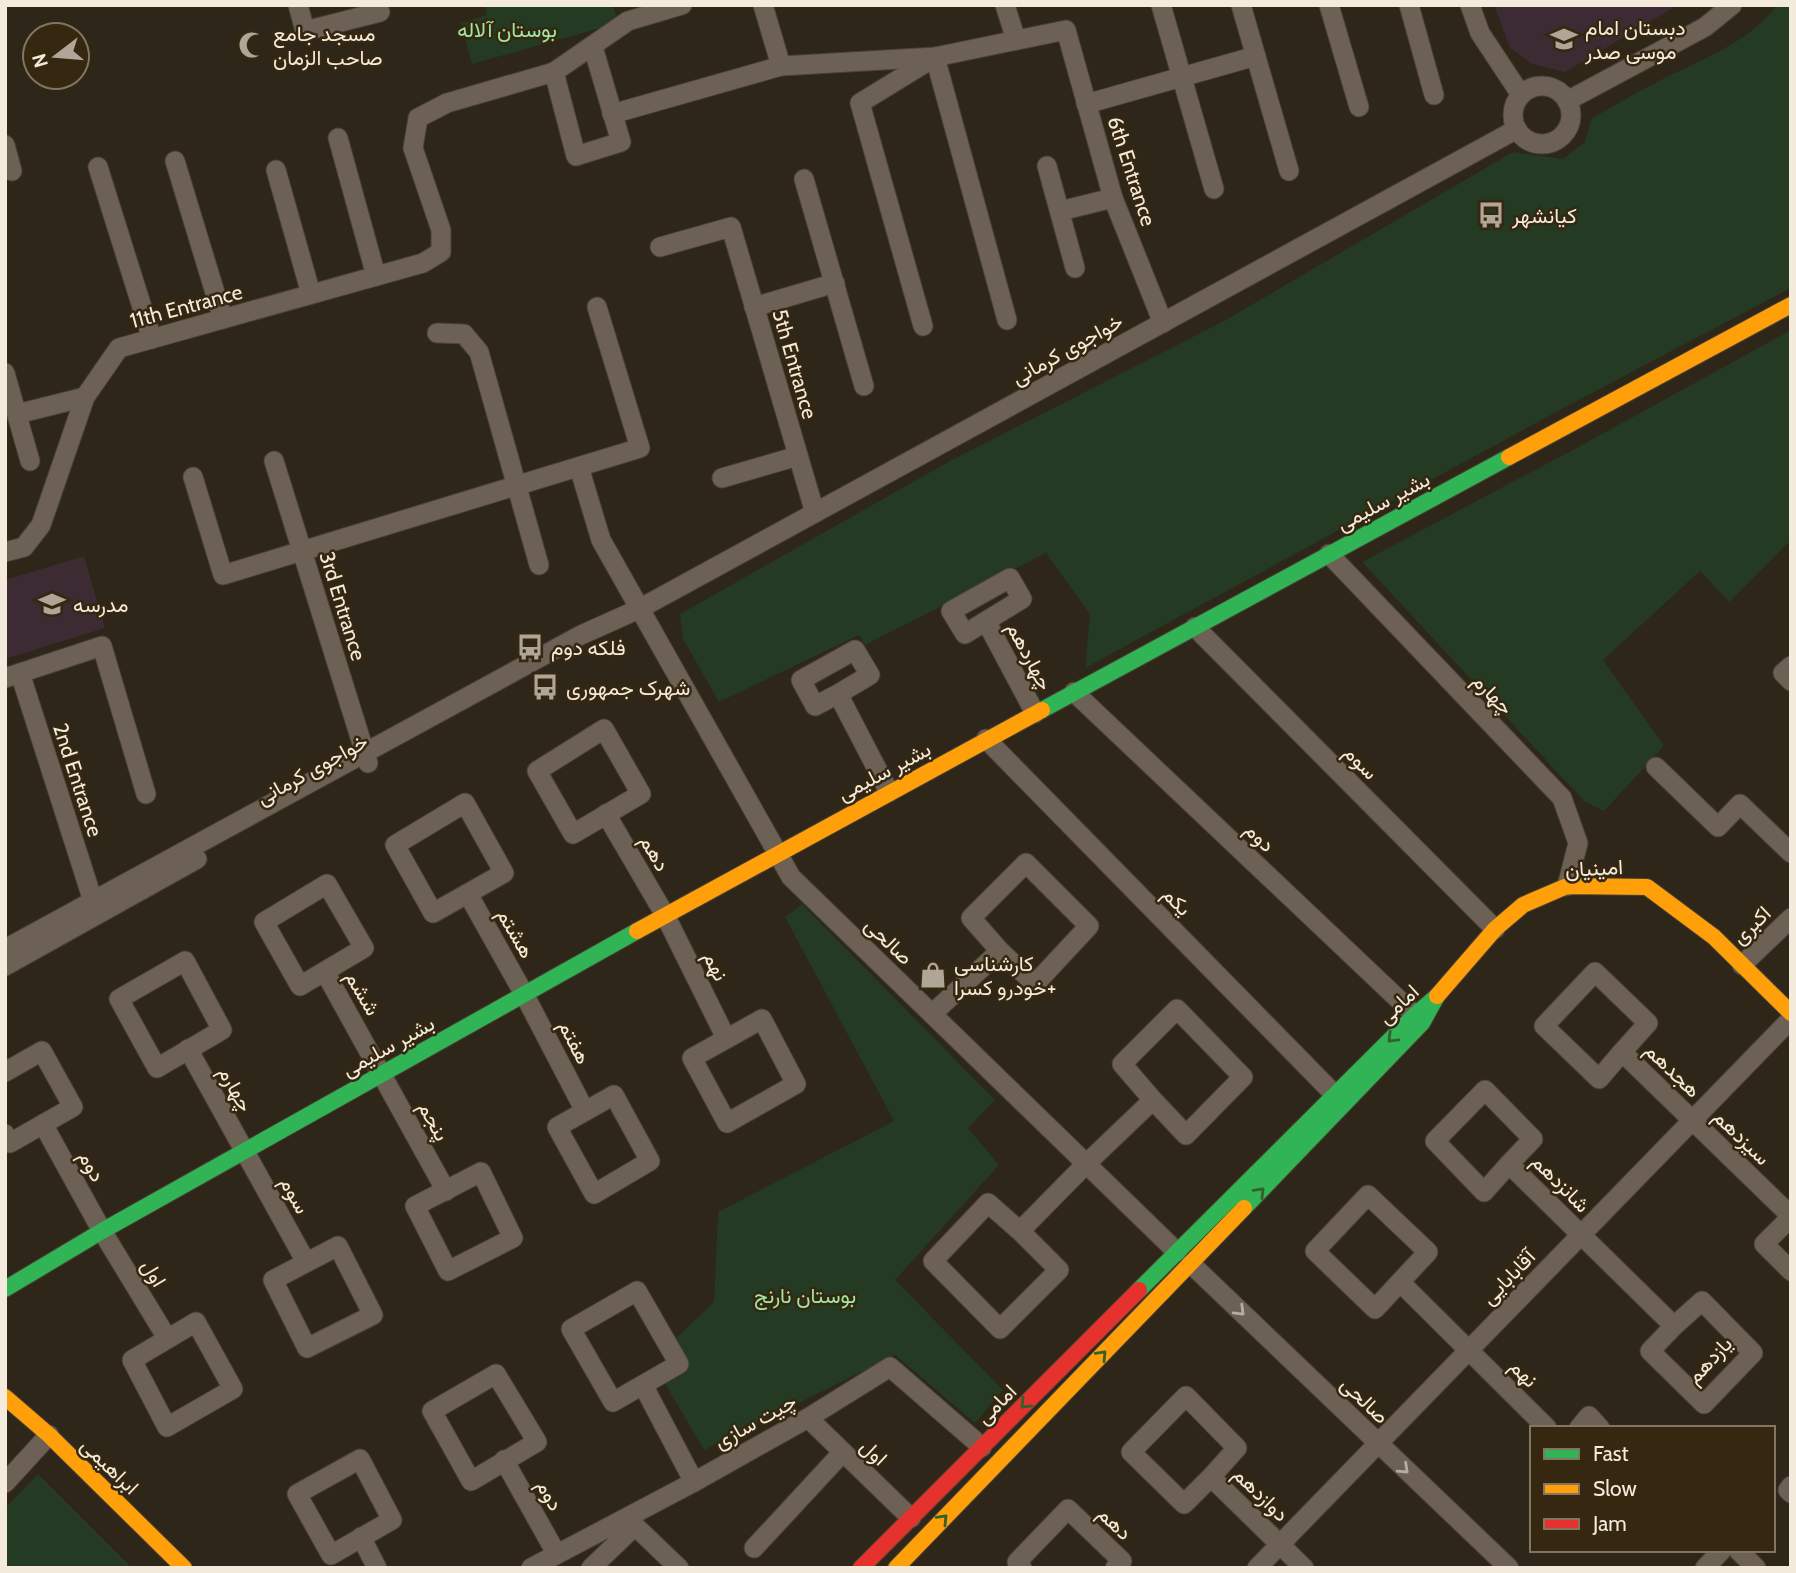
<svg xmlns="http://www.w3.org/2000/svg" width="1796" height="1573" font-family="Cabin,Vazirmatn,sans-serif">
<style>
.education{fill:#3c2b32}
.green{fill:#243a23}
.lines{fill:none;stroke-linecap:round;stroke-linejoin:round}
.street-casing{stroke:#484135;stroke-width:21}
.fast-casing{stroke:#484135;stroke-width:18}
.slow-casing{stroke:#484135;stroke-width:18}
.jam-casing{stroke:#484135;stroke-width:18}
.street{stroke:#6c6154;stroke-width:19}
.fast{stroke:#30b455;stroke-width:16}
.slow{stroke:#ff9f0a;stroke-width:16}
.jam{stroke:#e5322d;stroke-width:16}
.oneway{stroke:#34602c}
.oneway2{stroke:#b7ad9f}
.labels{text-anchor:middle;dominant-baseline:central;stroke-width:5;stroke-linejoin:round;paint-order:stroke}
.poi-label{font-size:21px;fill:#f4ebdc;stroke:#362810;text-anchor:start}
.park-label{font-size:21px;fill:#9ee7a4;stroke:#362810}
.street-label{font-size:21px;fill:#f4ebdc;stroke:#362810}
</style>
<rect width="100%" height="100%" fill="#2e2618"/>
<g class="education">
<polygon points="1494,5 1678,5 1565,72 1532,64 1510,48"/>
<polygon points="84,556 105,628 5,659 5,580"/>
</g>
<g class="green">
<polygon points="485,5 613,5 618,23 472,64 461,23 487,15"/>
<path d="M1777 5H1791V288L1558 411 1085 668 1090 614 1046 553 865 645 859 635 719 702 683 639 680 614 950 461 1224 321 1513 152 1563 159 1585 142 1591 119C1615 105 1639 91 1663 79 1703 59 1751 41 1777 5Z"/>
<polygon points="1791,330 1791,540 1729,602 1700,571 1603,660 1664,746 1604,811 1585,802 1362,562 1582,445"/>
<polygon points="802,904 995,1100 968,1128 999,1165 895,1280 1003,1390 975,1423 895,1355 704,1450 663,1380 675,1339 714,1302 718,1212 894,1121 785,917"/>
<polygon points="38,1474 132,1568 5,1568 5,1508"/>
</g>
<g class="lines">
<g class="street-casing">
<g id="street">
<polyline points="298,5 305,31 380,12"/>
<polyline points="763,5 781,66"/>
<polyline points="1005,5 1016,40"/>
<polyline points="1161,5 1214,189"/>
<polyline points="1241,5 1289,171"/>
<polyline points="1329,5 1359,107"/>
<polyline points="1409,5 1434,95"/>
<polyline points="1470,5 1480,33 1521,95"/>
<polyline points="593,47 621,142 576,156 554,72 628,21 682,5"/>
<circle cx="1542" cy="115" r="29"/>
<polyline points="1567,101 1705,27 1732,5"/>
<polyline points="1086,104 1256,56"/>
<polyline points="612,114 781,66 935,57 1066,30 1113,198 1163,323"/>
<polyline points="338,138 376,276"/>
<polyline points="5,145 12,171"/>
<polyline points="175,161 223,319"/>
<polyline points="1047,166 1075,268"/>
<polyline points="98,167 152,339"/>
<polyline points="276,170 311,294"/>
<polyline points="804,179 864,386"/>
<polyline points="1060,211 1113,198"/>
<polyline points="660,247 731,227 815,513"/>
<polyline points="754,307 835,283"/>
<polyline points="923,326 860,103 935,57 1007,320"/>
<polyline points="437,333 464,334 479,352 539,565"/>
<polyline points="5,373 30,461"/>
<polyline points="17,414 85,397"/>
<polyline points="274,461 368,763"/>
<polyline points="579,467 601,540 791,877 1177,1252"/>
<polyline points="193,477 223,575 640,448 597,307"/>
<polyline points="722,478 798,456"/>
<polyline points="5,552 24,547 41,525 85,397 119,348 423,263 441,252 441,230 413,148 418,118 447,103 554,72"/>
<polyline points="1329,554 1562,798 1578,843 1567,886"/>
<polyline points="986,621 1022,599 1010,578 951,611 965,634 986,621 1035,713"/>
<polyline points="1195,627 1495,929"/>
<polyline points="1791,666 1783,673 1791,681"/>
<polyline points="20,673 93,901"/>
<polyline points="5,678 102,646 146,794"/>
<polyline points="1074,692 1415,1015"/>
<polyline points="838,694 870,675 855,650 801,680 815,706 838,694 889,792"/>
<polygon points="604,729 641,794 573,834 537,771"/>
<polyline points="986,739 1335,1095"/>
<polyline points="1656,767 1718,827 1740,804 1791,853"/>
<polygon points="465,803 504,873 433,913 395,845"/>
<polyline points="606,814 665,915 726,1038"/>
<polygon points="327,884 364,948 300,986 264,922"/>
<polyline points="468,894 524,994 585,1111"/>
<polyline points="5,949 581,635 639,609 1517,129"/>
<polygon points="185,961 222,1030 157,1068 119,999"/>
<polyline points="1742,965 1791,918"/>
<polyline points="5,966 197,859"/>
<polyline points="325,972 446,1191"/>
<polyline points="932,1014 1000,951 971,918 1026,863 1089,926 1035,984 1000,951"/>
<polygon points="762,1019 796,1084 727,1123 692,1058"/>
<polyline points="188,1049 306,1262"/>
<polyline points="1622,1052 1648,1023 1595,972 1544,1026 1599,1079 1622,1052 1791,1216"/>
<polyline points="5,1072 42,1051 73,1107 10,1143 5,1134"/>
<polygon points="614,1095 650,1161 594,1194 557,1127"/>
<polyline points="43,1124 102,1231 167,1338"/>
<polyline points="1509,1164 1533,1139 1485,1090 1435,1141 1484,1192 1509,1164 1674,1326 1650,1351 1704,1404 1753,1353 1702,1301 1674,1326"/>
<polygon points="481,1172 513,1238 448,1271 415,1206"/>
<polyline points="1791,1217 1764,1244 1791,1271"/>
<polyline points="1020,1231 988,1203 933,1261 1000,1329 1059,1270 1020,1231 1086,1164 1153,1100 1186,1135 1243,1077 1177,1009 1122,1064 1153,1100"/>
<polygon points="338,1246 373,1315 307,1348 273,1280"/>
<polyline points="1191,1264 1509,1568"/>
<polyline points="1400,1282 1428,1252 1368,1195 1315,1251 1375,1309 1400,1282 1547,1428"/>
<polygon points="637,1291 679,1364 613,1402 571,1329"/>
<polygon points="196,1322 233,1389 167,1427 132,1360"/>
<polygon points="496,1374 537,1442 471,1481 432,1411"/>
<polyline points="643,1385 694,1482"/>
<polyline points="808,1418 911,1518"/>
<polyline points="1579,1428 1589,1416 1600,1428"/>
<polygon points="360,1459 392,1520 331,1555 297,1494"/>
<polyline points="504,1460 556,1553"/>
<polyline points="1211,1477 1237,1448 1186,1396 1131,1452 1184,1504 1211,1477 1304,1568"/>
<polyline points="5,1483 49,1435"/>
<polyline points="1791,1486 1788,1490 1791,1493"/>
<polyline points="361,1537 377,1568"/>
<polyline points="754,1548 842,1453"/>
<polyline points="1738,1550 1756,1568"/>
<polyline points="531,1568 694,1482 808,1418 890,1367 982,1447"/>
<polyline points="591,1568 635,1526 679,1568"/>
<polyline points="1022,1568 1017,1562 1068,1509 1122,1561 1115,1568"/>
<polyline points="1257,1568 1791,1019"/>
<polyline points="1705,1568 1722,1550"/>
</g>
</g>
<g class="fast-casing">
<g id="fast">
<polyline points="1042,710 1509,457"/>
<polyline points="5,1289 102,1231 637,931"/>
<polyline points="1139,1290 1415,1015 1437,996 1422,1023 1244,1208"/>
</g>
</g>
<g class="slow-casing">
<g id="slow">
<polyline points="1509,457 1791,305"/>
<polyline points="637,931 1042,710"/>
<polyline points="1437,996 1495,929 1523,905 1567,886 1647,887 1714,937 1791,1013"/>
<polyline points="5,1397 49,1435 184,1568"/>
<polyline points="896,1568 1244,1208"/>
</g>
</g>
<g class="jam-casing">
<polyline id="jam" points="861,1568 1139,1290"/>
</g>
<use href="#street" class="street"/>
<use href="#fast" class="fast"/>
<use href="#slow" class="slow"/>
<use href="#jam" class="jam"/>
</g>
<defs><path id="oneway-chevron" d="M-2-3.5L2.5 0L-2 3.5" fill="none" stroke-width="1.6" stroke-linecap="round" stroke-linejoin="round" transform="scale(1.75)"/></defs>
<g class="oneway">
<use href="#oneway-chevron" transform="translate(1392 1038) rotate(135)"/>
<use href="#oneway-chevron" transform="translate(1260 1192) rotate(-46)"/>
<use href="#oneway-chevron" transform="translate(1102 1355) rotate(-46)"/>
<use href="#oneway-chevron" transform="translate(1025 1404) rotate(135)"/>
<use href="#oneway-chevron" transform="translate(943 1519) rotate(-46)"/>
</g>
<g class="oneway2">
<use href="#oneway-chevron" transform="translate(1240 1311) rotate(44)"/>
<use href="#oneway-chevron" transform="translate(1404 1469) rotate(43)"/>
</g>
<defs>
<g id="school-bare" transform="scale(2.1)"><path d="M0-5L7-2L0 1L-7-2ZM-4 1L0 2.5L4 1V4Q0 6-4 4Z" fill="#afa697" stroke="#362810" stroke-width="2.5" paint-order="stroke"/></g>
<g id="mosque-bare" transform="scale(2.1)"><path d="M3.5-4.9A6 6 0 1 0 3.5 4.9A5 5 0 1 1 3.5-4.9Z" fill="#afa697" stroke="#362810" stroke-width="2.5" paint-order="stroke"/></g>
<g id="bus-bare" transform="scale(2.1)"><path d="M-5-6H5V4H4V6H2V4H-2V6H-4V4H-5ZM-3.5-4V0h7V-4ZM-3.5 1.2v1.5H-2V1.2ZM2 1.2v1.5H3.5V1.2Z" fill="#afa697" stroke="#362810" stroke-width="2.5" paint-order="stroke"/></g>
<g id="shop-bare" transform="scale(2.1)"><path d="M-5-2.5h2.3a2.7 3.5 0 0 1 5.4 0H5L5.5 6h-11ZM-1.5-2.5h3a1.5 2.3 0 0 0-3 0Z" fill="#afa697" stroke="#362810" stroke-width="2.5" paint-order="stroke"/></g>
</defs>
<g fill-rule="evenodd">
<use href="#school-bare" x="1564" y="39"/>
<use href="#mosque-bare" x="252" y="45"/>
<use href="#bus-bare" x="1491" y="215"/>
<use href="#school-bare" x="52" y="604"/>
<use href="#bus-bare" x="530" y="647"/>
<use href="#bus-bare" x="545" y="687"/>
<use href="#shop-bare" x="933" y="975"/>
</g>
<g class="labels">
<g class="poi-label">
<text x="1585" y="27">دبستان امام<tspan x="1585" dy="24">موسی صدر</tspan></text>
<text x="273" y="33">مسجد جامع<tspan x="273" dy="24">صاحب الزمان</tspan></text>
<text x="1512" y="215">کیانشهر</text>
<text x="73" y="604">مدرسه</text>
<text x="551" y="647">فلکه دوم</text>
<text x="566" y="687">شهرک جمهوری</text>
<text x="954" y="963">کارشناسی<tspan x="954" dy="24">خودرو کسرا+</tspan></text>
</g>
<g class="park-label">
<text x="507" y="29">بوستان آلاله</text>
<text x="805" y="1295">بوستان نارنج</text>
</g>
<g class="street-label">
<text transform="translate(1132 171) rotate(72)">6th Entrance</text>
<text transform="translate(186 306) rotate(-15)">11th Entrance</text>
<text transform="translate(1067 349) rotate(-29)">خواجوی کرمانی</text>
<text transform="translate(795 364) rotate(74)">5th Entrance</text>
<text transform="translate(1383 501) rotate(-28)">بشیر سلیمی</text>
<text transform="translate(343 606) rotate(73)">3rd Entrance</text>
<text transform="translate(1030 656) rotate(62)">چهاردهم</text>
<text transform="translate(1493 694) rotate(46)">چهارم</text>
<text transform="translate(1361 762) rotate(45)">سوم</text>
<text transform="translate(312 769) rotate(-29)">خواجوی کرمانی</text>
<text transform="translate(884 771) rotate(-28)">بشیر سلیمی</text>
<text transform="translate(78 780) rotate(72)">2nd Entrance</text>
<text transform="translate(1260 837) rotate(44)">دوم</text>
<text transform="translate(655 853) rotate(60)">دهم</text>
<text transform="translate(1594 868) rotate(-3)">امینیان</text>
<text transform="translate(1177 901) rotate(45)">یکم</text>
<text transform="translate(1751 925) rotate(-44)">اکبری</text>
<text transform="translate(516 933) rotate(60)">هشتم</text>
<text transform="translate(889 941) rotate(44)">صالحی</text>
<text transform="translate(716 966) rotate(64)">نهم</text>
<text transform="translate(363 993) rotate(60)">ششم</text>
<text transform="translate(1398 1004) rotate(-43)">امامی</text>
<text transform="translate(575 1042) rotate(63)">هفتم</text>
<text transform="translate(388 1046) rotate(-29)">بشیر سلیمی</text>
<text transform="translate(1673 1070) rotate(44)">هجدهم</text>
<text transform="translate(236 1089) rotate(61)">چهارم</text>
<text transform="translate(434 1121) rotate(61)">پنجم</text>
<text transform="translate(1742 1137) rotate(44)">سیزدهم</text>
<text transform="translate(92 1166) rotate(61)">دوم</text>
<text transform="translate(1561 1183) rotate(45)">شانزدهم</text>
<text transform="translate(295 1195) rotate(61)">سوم</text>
<text transform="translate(154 1273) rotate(59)">اول</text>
<text transform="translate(1508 1277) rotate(-46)">آقابابایی</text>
<text transform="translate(1709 1360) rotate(-47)">یازدهم</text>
<text transform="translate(1524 1373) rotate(45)">نهم</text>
<text transform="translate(1365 1400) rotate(44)">صالحی</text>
<text transform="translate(996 1404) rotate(-45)">امامی</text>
<text transform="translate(755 1421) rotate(-29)">چیت سازی</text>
<text transform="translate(874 1452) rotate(43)">اول</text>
<text transform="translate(110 1466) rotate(44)">ابراهیمی</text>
<text transform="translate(1261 1494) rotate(44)">دوازدهم</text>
<text transform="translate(550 1495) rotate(61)">دوم</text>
<text transform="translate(1115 1523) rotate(44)">دهم</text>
</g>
</g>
<rect width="1796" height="1573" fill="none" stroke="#f4ebdc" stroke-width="14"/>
<rect x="1530" y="1426" width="245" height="126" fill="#362810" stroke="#827662" stroke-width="2"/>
<rect x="1544" y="1449" width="35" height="10" fill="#30b455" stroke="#827662" stroke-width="2"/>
<text x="1593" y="1461" font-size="21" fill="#f4ebdc">Fast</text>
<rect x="1544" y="1484" width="35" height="10" fill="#ff9f0a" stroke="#827662" stroke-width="2"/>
<text x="1593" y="1496" font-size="21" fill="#f4ebdc">Slow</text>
<rect x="1544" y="1519" width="35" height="10" fill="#e5322d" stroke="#827662" stroke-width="2"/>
<text x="1593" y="1531" font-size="21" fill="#f4ebdc">Jam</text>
<g transform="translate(56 56) rotate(254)"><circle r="33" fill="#362810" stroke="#827662" stroke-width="2"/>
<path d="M0-5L12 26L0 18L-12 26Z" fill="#afa697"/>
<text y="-10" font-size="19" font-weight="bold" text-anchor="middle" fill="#f4ebdc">N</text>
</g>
</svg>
